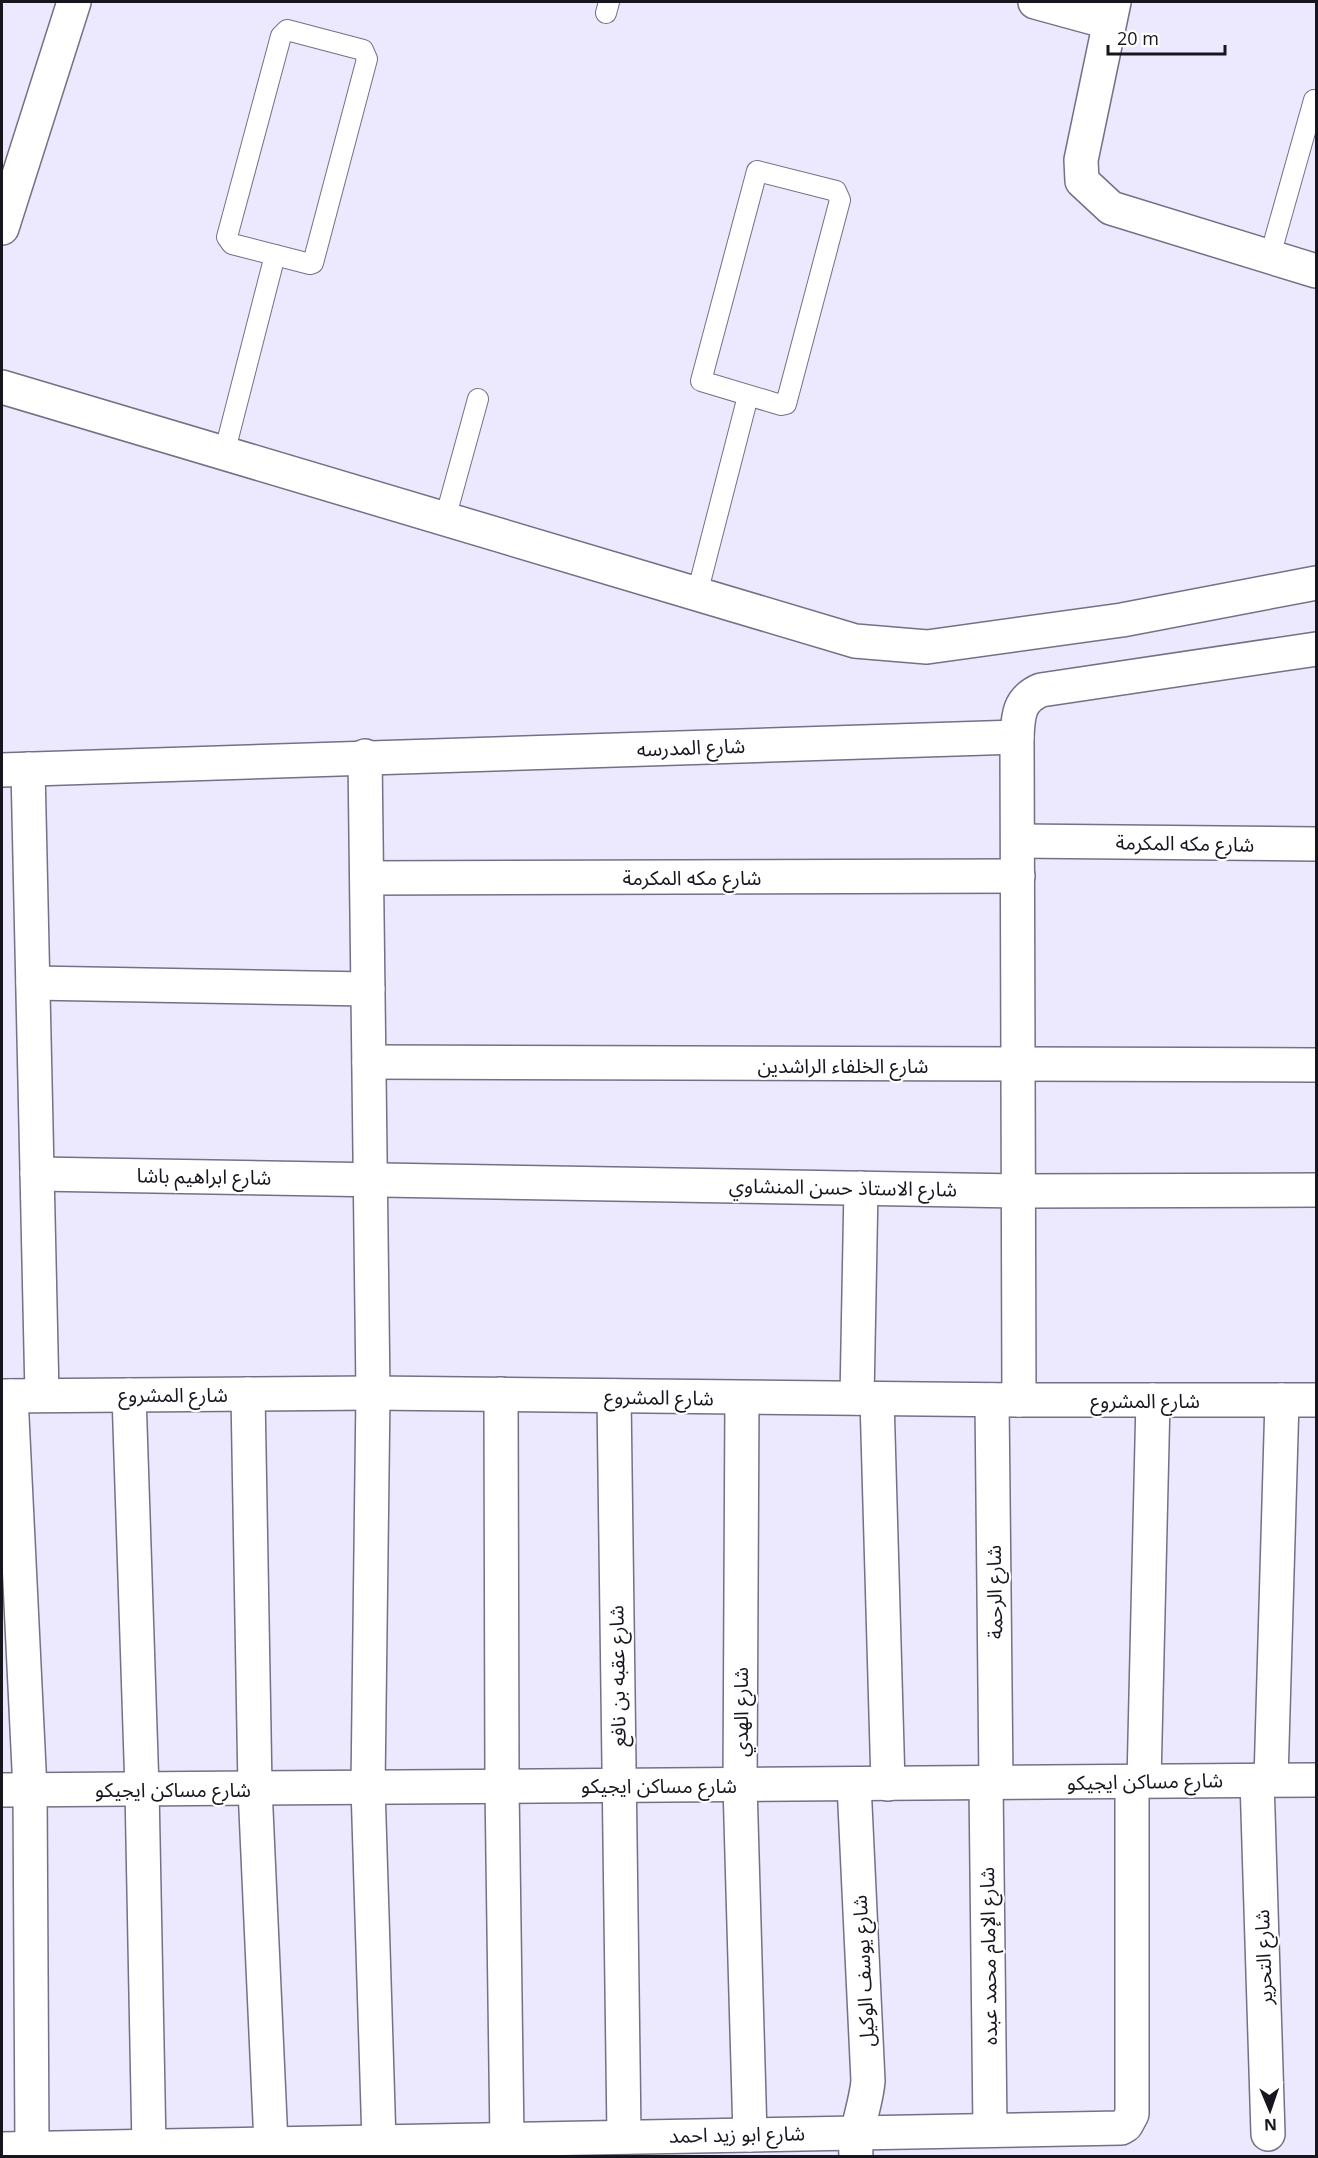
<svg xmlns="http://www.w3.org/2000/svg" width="1318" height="2158" font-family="'Open Sans','Noto Sans Arabic',sans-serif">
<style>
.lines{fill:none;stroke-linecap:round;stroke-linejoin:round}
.service-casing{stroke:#747086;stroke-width:22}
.minor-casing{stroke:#747086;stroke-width:36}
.service{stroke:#fff;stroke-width:20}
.minor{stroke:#fff;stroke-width:33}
.labels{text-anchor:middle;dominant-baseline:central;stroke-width:4.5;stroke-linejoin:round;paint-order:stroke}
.street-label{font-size:20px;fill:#17151e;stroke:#fff}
</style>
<rect width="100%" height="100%" fill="#ece8fd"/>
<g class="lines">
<g class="service-casing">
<g id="service">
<polyline points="606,13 609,2"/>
<polygon points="287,30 363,50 367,59 313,263 310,264 232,244 227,237 281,36"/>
<polygon points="757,171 836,191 840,200 786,404 781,405 701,381"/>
<polyline points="1270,256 1314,100"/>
<polyline points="224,454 275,255"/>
<polyline points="445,519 478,399"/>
<polyline points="697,594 748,396"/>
</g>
</g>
<g class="minor-casing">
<g id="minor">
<polyline points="1035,2 1108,22"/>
<polyline points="1114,2 1081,160 1082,181 1111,208 1316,271"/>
<polyline points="2,228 74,2"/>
<polyline points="2,387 855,641 927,647 1122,620 1316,583"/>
<polyline points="365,756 373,1393 368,1787 379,2142"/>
<polyline points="28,769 42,1395"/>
<polyline points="2,770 1017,737"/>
<polyline points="1018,841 1316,844"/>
<polyline points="367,878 1018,876"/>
<polyline points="33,983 368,989"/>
<polyline points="369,1062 1316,1065"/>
<polyline points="37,1174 1019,1191 1316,1190"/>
<polyline points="248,1394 255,1788 271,2144"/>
<polyline points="501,1394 502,1786 507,2140"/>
<polyline points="129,1395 142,1789 149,2147"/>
<polyline points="2,1396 373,1393 1019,1400 1316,1400"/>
<polyline points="11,1396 30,1790 32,2148"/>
<polyline points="614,1396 624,2135"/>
<polyline points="742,1398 740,1785 750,2135"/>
<polyline points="857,1398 861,1188"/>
<polyline points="877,1399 888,1784"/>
<polyline points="992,1400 996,1783"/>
<path d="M1019 1400 1017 737C1018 715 1019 699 1041 690L1316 649"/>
<polyline points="1257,1780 1268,2134"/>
<polyline points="1271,1780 1282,1400"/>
<polyline points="1144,1781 1153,1400"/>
<polyline points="986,1783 990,2130"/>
<path d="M854 1784 868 2081C866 2106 854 2131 856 2156"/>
<polyline points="2,1790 1316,1780"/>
<polyline points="2,2149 1121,2128 1126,2125 1132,2114 1132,1781"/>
</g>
</g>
<use href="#service" class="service"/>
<use href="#minor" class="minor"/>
</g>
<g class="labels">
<g class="street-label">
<text transform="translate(691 747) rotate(-2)">شارع المدرسه</text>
<text transform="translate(1185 843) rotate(1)">شارع مكه المكرمة</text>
<text x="692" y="877">شارع مكه المكرمة</text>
<text x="843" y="1065">شارع الخلفاء الراشدين</text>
<text transform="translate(204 1176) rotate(1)">شارع ابراهيم باشا</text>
<text transform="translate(843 1187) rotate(1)">شارع الاستاذ حسن المنشاوي</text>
<text x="173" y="1394">شارع المشروع</text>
<text transform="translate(659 1397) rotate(1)">شارع المشروع</text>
<text x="1145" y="1400">شارع المشروع</text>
<text transform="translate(994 1592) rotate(-91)">شارع الرحمة</text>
<text transform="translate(617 1676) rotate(-91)">شارع عقبه بن نافع</text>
<text transform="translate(740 1712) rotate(-90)">شارع الهدي</text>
<text transform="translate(1145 1781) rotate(-1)">شارع مساكن ايجيكو</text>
<text x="659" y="1785">شارع مساكن ايجيكو</text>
<text x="173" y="1789">شارع مساكن ايجيكو</text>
<text transform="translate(988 1956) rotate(-91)">شارع الإمام محمد عبده</text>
<text transform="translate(1263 1957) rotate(-92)">شارع التحرير</text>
<text transform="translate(863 1971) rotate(-93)">شارع يوسف الوكيل</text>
<text transform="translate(737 2134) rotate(-1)">شارع ابو زيد احمد</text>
</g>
</g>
<rect width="1318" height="2158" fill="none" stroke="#17151e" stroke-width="6"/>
<g transform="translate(1270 2110) rotate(178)" stroke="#ffffff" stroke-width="4.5" paint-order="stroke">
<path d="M0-4.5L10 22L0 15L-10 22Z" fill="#17151e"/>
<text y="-9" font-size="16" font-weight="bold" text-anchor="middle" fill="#17151e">N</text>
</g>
<path d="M1108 45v9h117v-9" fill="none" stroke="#17151e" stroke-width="3"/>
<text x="1117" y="45" font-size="18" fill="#17151e" stroke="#ffffff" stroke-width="4.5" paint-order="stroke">20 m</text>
</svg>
